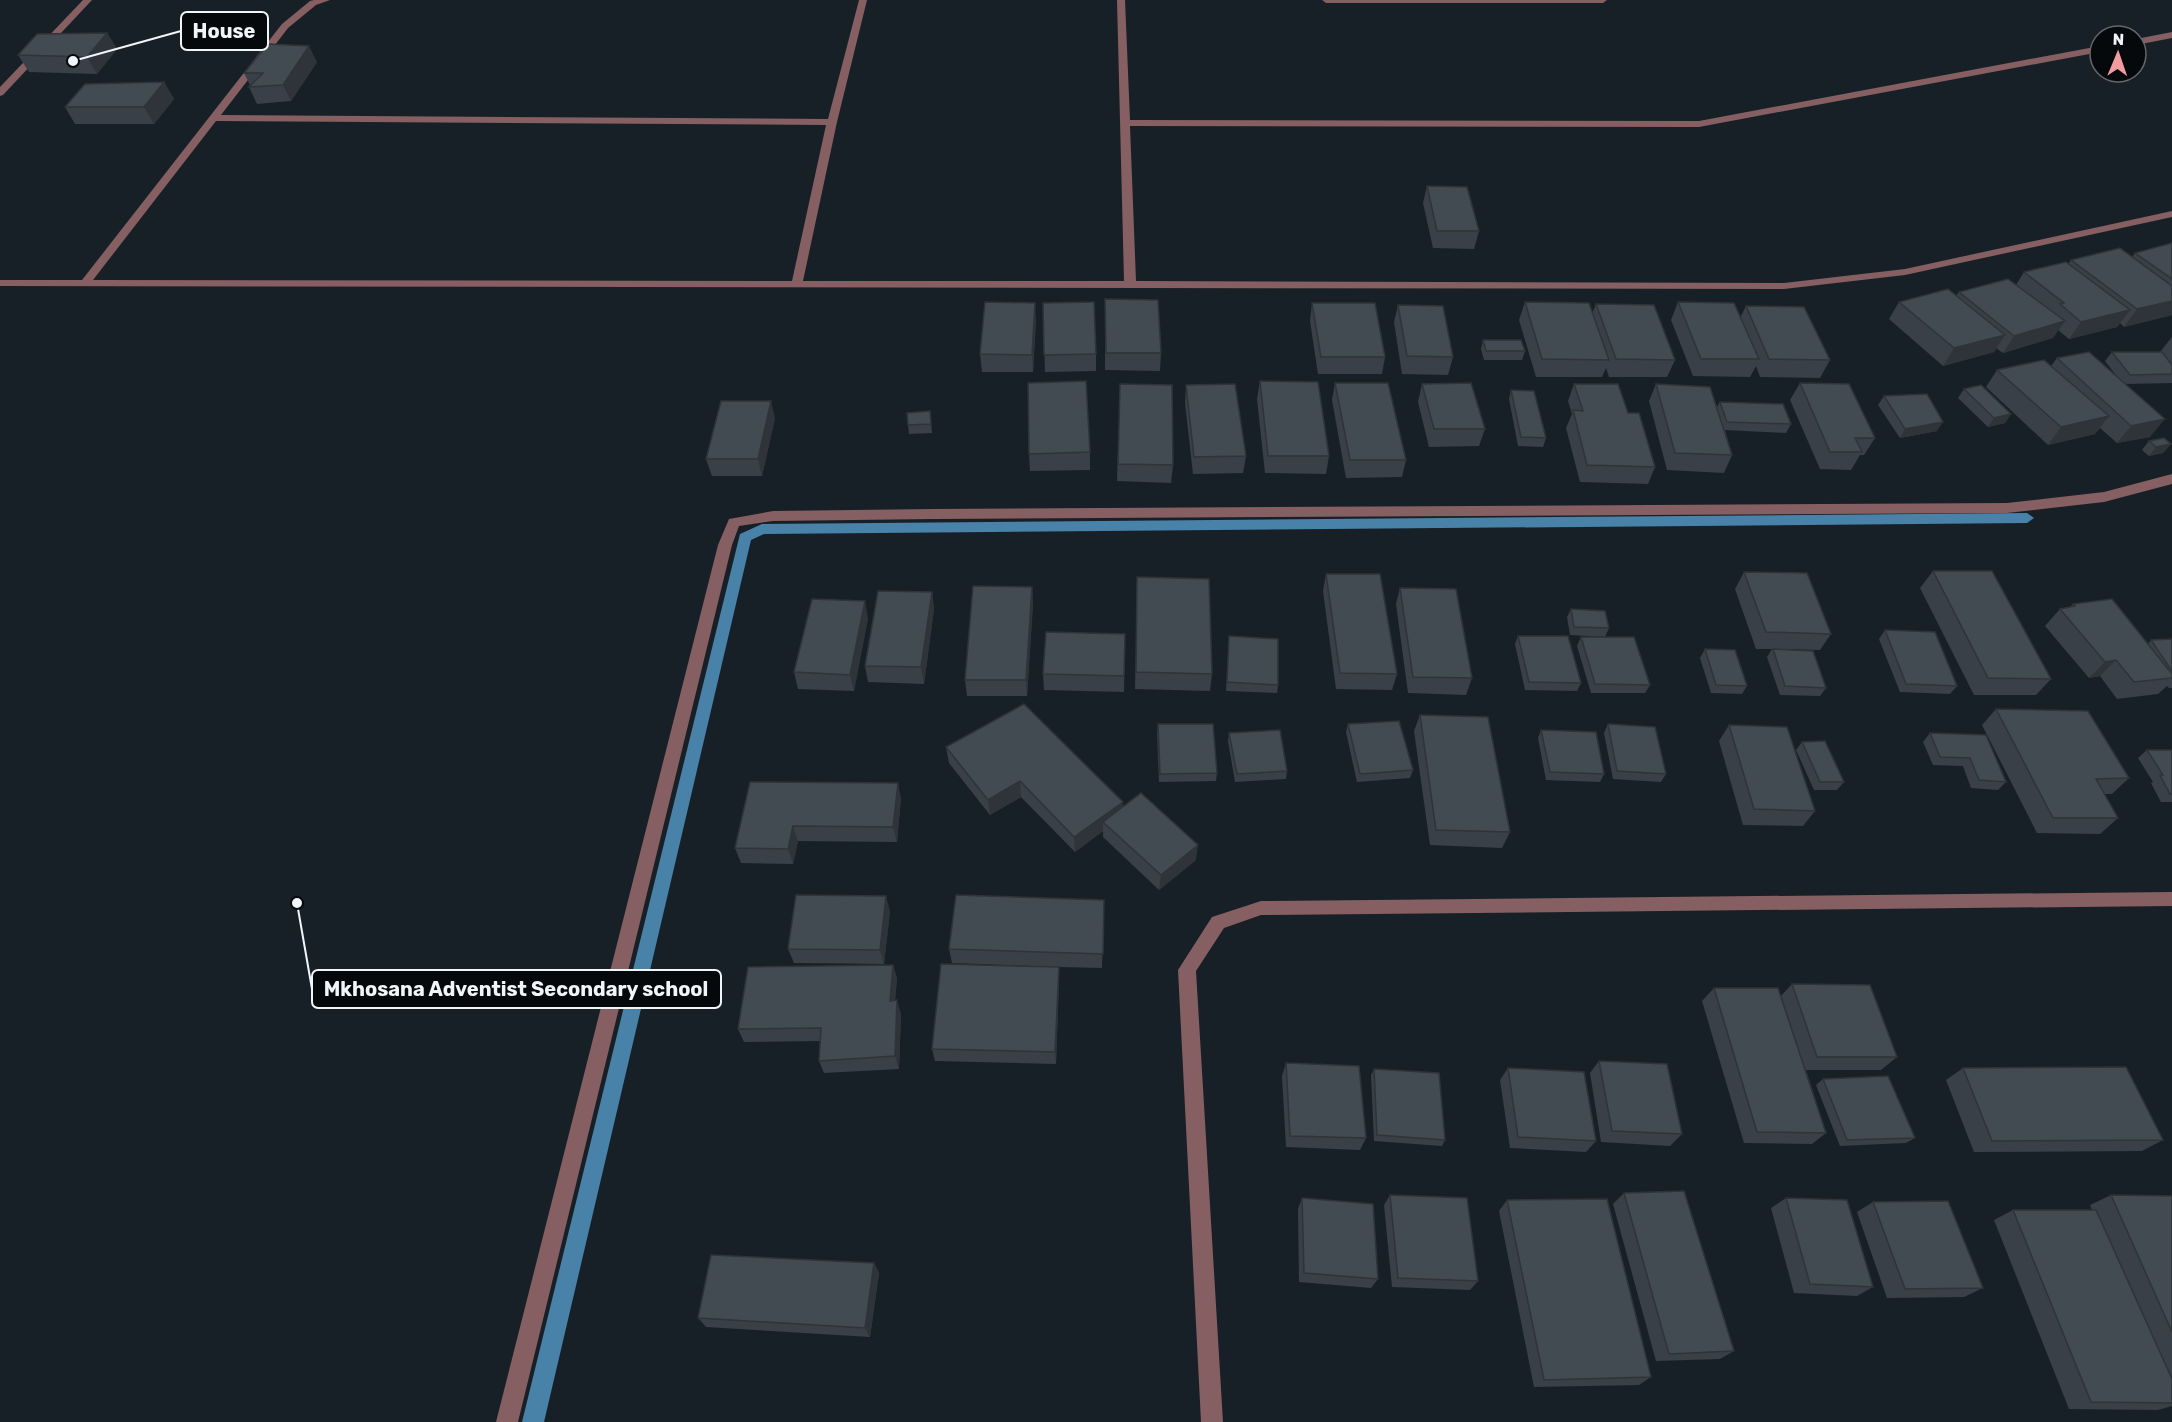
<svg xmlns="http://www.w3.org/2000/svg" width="2172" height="1422" font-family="Rubik,sans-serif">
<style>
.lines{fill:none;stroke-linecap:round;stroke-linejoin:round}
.stream{fill:#4882a8;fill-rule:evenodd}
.minor{fill:#855f61;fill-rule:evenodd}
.wall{fill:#394047}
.shaded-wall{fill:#2e3439}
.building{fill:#424a52;stroke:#2e3439;stroke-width:1.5}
.leader{fill:none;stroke:#f0f5fa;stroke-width:2}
.callout-dot{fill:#f0f5fa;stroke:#06090c;stroke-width:2}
.callout{fill:#06090c;stroke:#f0f5fa;stroke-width:2}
.callout-label{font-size:20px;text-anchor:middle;font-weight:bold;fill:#f0f5fa}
</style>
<rect width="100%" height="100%" fill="#182027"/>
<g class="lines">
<polygon class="stream" points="2027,513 2034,518 2027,523 764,534 751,540 544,1422 522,1422 740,534 762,524"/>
<g class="minor">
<polygon points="83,0 92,0 3,95 0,96 0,87"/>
<path d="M314 0H330L316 5 288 28 221 115 828 119 859 0H867L837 122 803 281H1124L1117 0H1125L1130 120 1699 121 2100 46V52L1699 127 1130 126 1136 281 1784 283 1905 269 2172 211V217L1905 275 1784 289 0 286V280H82L282 24 310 1ZM216 121 826 125 792 281 93 280Z"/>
<polygon points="1322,0 1607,0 1603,3 1326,3"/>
<polygon points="2172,32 2172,38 2136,45 2136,39"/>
<polygon points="2172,474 2172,484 2104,502 2007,513 933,519 773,521 739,526 732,545 518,1422 496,1422 718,545 729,519 773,511 933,509 2007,503 2104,492"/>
<polygon points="2172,892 2172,906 1261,915 1224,928 1196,971 1223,1422 1201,1422 1178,970 1212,917 1261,901"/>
</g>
</g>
<g class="wall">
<polygon points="107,33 117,49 97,74 29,72 18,55"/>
<polygon points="317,62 291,101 257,104 249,87 250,85 244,73"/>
<polygon points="164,82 174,99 154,124 75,124 65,107"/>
<polygon points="1427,186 1479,231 1474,249 1433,248 1423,203"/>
<polygon points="2172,243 2172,315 2124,327 2120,323 2117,327 2069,339 2058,330 2053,338 2003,353 1996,348 1994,352 1943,366 1889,319 1899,302 1956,296 1959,292 2016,285 2024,272 2068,264 2071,260 2132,257 2135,253"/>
<polygon points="1105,299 1161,353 1160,371 1105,370"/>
<polygon points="1525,302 1592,314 1596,304 1675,360 1667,377 1609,377 1606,368 1602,377 1536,377 1519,320"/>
<polygon points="1678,302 1740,318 1746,306 1830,360 1820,378 1760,377 1756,366 1750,377 1693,376 1671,320"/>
<polygon points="1043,303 1096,354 1096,371 1045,372"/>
<polygon points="1312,303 1385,357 1382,374 1318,374 1310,321"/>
<polygon points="1398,305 1453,357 1448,375 1402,374 1394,322"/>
<polygon points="1036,320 1033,372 982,372 980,354"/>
<polygon points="2172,337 2172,383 2125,384 2150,437 2117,443 2100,428 2095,434 2048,445 1986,387 1997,370 2051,366 2057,358 2118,378 2105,361 2112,352 2160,352"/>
<polygon points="1483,340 1525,351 1522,360 1484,360 1481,349"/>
<polygon points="1260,381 1329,456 1326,474 1265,473 1257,399"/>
<polygon points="1335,383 1406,460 1402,477 1346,478 1332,400"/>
<polygon points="1800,383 1875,438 1864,455 1860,455 1851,470 1820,469 1790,400"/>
<polygon points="1120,384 1173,465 1171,483 1117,481"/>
<polygon points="1422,384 1485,429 1479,446 1429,447 1418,402"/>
<polygon points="1574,384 1628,413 1655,467 1648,484 1580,482 1566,428 1572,414 1568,401"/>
<polygon points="1656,384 1717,407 1720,402 1791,424 1786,433 1725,430 1732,455 1724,473 1667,470 1649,401"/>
<polygon points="1186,385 1246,456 1243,473 1193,474 1185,403"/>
<polygon points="1964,389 2011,414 2005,423 1988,427 1958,398"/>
<polygon points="1511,390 1546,438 1543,447 1518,446 1509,399"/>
<polygon points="1884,396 1937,431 1900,438 1878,405"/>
<polygon points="930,411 932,433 909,434 908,425"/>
<polygon points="775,418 762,476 712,476 706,459"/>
<polygon points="2149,441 2171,444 2163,453 2149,456 2142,450"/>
<polygon points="1090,452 1090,470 1030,471 1029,454"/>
<polygon points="1933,571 2051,679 2036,695 1974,695 1920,588"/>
<polygon points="1744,572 1831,634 1820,650 1787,649 1826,688 1820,696 1780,695 1767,657 1772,649 1756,649 1735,589"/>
<polygon points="1326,574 1397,674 1392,690 1336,689 1323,591"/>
<polygon points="1137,577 1212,674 1210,691 1135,689"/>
<polygon points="1032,587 1033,603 1027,696 967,696 965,680"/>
<polygon points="1400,588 1472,678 1466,695 1408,693 1396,604"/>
<polygon points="932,592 934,609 924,684 868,682 865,666"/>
<polygon points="2073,604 2148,644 2151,640 2172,639 2172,688 2169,688 2167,686 2158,694 2117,699 2100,676 2089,678 2045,626 2060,609 2070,607"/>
<polygon points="1571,609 1609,628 1605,637 1570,635 1567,617"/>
<polygon points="868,618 854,691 798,689 794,672"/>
<polygon points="1885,630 1957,686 1950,694 1900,692 1879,639"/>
<polygon points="1125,634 1124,692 1044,690 1043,674"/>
<polygon points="1229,636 1278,685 1277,693 1226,691"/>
<polygon points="1518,636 1581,683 1577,691 1525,690 1515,644"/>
<polygon points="1581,637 1650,685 1645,693 1591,693 1577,646"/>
<polygon points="1705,649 1747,686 1742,694 1711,693 1700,658"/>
<polygon points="1996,709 2129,778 2112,794 2104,794 2118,818 2100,834 2037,833 1982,725"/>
<polygon points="1420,715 1510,832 1502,848 1430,845 1414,731"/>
<polygon points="1158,724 1217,773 1216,781 1159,782 1157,733"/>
<polygon points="1348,724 1413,770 1410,778 1357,782 1346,732"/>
<polygon points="1608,724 1666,774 1661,782 1613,779 1604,733"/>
<polygon points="1729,725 1815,811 1803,826 1743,825 1719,741"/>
<polygon points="1541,730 1604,774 1600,782 1546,780 1538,738"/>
<polygon points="1229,733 1287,771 1286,779 1235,782 1228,741"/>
<polygon points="1930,733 1986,735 2006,782 1998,790 1971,788 1963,766 1933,765 1923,742"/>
<polygon points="1802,742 1844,782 1837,790 1814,790 1796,750"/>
<polygon points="946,747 1123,802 1123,807 1196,860 1159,890 1103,837 1103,831 1075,852 1021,797 990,815 949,763"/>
<polygon points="2147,750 2172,750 2172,802 2161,802 2151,783 2153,782 2138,758"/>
<polygon points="750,782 901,798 897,842 798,841 793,864 741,863 735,848"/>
<polygon points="1104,900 1102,968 1059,967 1059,980 1056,1064 935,1061 932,1049 1058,967 952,963 949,949"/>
<polygon points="890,911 884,964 794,963 788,949"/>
<polygon points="893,965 897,979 895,1000 901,1014 899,1069 824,1073 819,1061 820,1041 744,1042 738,1029"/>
<polygon points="1792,984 1897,1057 1881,1070 1806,1070 1826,1133 1812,1144 1744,1143 1702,1001 1714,988 1781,996"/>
<polygon points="1599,1061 1682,1134 1670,1146 1601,1142 1590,1073"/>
<polygon points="1286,1063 1366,1138 1360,1150 1286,1147 1282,1076"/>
<polygon points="1508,1068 1596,1141 1586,1152 1510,1148 1500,1080"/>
<polygon points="1963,1068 2163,1140 2142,1151 1974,1152 1946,1080"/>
<polygon points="1374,1069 1445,1140 1442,1146 1374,1141 1371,1075"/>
<polygon points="1823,1079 1915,1138 1906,1143 1840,1146 1816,1085"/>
<polygon points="1624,1193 1734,1351 1720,1359 1656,1361 1613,1204"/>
<polygon points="1390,1195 1478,1281 1470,1290 1392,1287 1384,1205"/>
<polygon points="2111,1195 2172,1196 2172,1376 2171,1376 2172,1379 2172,1406 2158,1410 2069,1409 1994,1220 2013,1210 2092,1210 2090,1205"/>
<polygon points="1302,1198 1378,1279 1371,1288 1299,1282 1298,1209"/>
<polygon points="1786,1198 1873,1287 1857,1296 1794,1293 1771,1208"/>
<polygon points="1507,1200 1651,1377 1639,1385 1534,1387 1499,1211"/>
<polygon points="1873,1202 1983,1288 1964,1297 1887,1298 1857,1212"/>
<polygon points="874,1263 879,1273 870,1337 706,1327 698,1318"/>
</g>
<g class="shaded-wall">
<polygon points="107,33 117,49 97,74 87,57"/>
<polygon points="309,46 317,62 291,101 283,85"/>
<polygon points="164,82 174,99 154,124 144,107"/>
<polygon points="2172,301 2172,315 2124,327 2137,309"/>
<polygon points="1035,303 1036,320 1033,372 1032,355"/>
<polygon points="2130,310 2117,327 2069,339 2081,322"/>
<polygon points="2065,321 2053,338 2003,353 2014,336"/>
<polygon points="2005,335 1994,352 1943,366 1954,348"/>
<polygon points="771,401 775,418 762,476 758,459"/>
<polygon points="2011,414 2005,423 1988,427 1994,418"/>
<polygon points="2109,416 2095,434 2048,445 2061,427"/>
<polygon points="2165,419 2150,437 2117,443 2131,426"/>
<polygon points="1943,422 1937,431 1900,438 1905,429"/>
<polygon points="2171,444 2163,453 2149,456 2156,447"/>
<polygon points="1032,587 1033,603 1027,696 1026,680"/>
<polygon points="932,592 934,609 924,684 921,667"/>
<polygon points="865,601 868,618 854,691 850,675"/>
<polygon points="2116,660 2100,676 2089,678 2105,662"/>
<polygon points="1020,781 1021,797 990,815 988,800"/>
<polygon points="898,783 901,798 897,842 893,827"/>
<polygon points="1123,802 1122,817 1103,822 1103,831 1075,852 1074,837"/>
<polygon points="793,826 798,841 793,864 788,849"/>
<polygon points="1198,845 1196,860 1159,890 1161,875"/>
<polygon points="886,896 890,911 884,964 880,950"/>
<polygon points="893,965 897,979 893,1014 890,1001"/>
<polygon points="1059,967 1059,980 1056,1064 1055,1052"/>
<polygon points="897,1000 901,1014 899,1069 895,1056"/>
<polygon points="874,1263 879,1273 870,1337 865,1328"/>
</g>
<g class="building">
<polygon points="107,33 87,57 18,55 37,34"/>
<polygon points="268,44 309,46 283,85 249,87 263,73 244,73"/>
<polygon points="164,82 144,107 65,107 85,84"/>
<polygon points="1427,186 1467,187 1479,231 1437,231"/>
<polygon points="2172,243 2172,279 2135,253"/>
<polygon points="2120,248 2172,286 2172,301 2137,309 2071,260"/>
<polygon points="2066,262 2130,310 2081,322 2060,304 2064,303 2024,272"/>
<polygon points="2008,279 2065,321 2014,336 1959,292"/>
<polygon points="1948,289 2005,335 1954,348 1899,302"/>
<polygon points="1105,299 1158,300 1161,353 1106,353"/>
<polygon points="985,302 1035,303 1032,355 980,354"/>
<polygon points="1094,302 1096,354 1044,355 1043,303"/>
<polygon points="1525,302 1589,303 1609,360 1542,359"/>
<polygon points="1678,302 1734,303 1759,359 1701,359"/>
<polygon points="1312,303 1375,303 1385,357 1321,357"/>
<polygon points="1596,304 1654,305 1675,360 1616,359"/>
<polygon points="1398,305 1443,306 1453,357 1407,356"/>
<polygon points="1746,306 1804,307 1830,360 1769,359"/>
<polygon points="1483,340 1521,340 1525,351 1486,351"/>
<polygon points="2089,352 2165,419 2131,426 2057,358"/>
<polygon points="2112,352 2162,352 2172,365 2172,374 2130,375"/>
<polygon points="2044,360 2109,416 2061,427 1997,370"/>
<polygon points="1086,381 1090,452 1029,454 1028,383"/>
<polygon points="1260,381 1318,382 1329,456 1268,456"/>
<polygon points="1335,383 1388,383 1406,460 1350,460"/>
<polygon points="1471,383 1485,429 1434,429 1422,384"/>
<polygon points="1800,383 1849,384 1875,438 1855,438 1862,452 1830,452"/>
<polygon points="1120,384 1172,385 1173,465 1118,464"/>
<polygon points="1235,384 1246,456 1194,457 1186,385"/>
<polygon points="1574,384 1618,384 1628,413 1639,413 1655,467 1587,465 1573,410 1583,411"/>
<polygon points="1656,384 1710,387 1732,455 1675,453"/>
<polygon points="1981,385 2011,414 1994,418 1964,389"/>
<polygon points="1511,390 1534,391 1546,438 1521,437"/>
<polygon points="1927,394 1943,422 1905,429 1884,396"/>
<polygon points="721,401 771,401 758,459 706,459"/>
<polygon points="1720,402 1783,404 1791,424 1727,422"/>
<polygon points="930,411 931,424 908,425 907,413"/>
<polygon points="2164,438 2171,444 2156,447 2149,441"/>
<polygon points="1933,571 1992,571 2051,679 1988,678"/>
<polygon points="1744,572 1807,573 1831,634 1766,632"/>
<polygon points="1326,574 1380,574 1397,674 1340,673"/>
<polygon points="1137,577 1209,579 1212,674 1136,672"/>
<polygon points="973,586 1032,587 1026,680 965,680"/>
<polygon points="1400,588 1456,589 1472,678 1413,677"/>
<polygon points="878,591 932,592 921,667 865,666"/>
<polygon points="812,599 865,601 850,675 794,672"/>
<polygon points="2112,599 2172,674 2172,678 2134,682 2116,660 2105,662 2060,609 2075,606 2073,604"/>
<polygon points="1571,609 1605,611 1609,628 1574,627"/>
<polygon points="1885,630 1935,632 1957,686 1906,684"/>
<polygon points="1046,632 1125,634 1124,676 1043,674"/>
<polygon points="1229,636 1278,639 1278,685 1227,682"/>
<polygon points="1518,636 1568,636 1581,683 1529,682"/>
<polygon points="1581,637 1634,637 1650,685 1595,684"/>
<polygon points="2172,639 2172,671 2151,640"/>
<polygon points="1705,649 1735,650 1747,686 1716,685"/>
<polygon points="1773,649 1813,651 1826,688 1785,686"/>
<polygon points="1024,704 1123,802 1074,837 1020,781 988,800 946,747"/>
<polygon points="1996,709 2088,711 2129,778 2096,779 2118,818 2053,818"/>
<polygon points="1420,715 1488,717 1510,832 1436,830"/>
<polygon points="1399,721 1413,770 1360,774 1348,724"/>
<polygon points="1158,724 1213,724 1217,773 1160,774"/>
<polygon points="1608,724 1655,727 1666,774 1617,771"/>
<polygon points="1729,725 1787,727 1815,811 1754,809"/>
<polygon points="1280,730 1287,771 1237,774 1229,733"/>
<polygon points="1541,730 1596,732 1604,774 1550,772"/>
<polygon points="1930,733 1986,735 2006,782 1979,780 1970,758 1940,757"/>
<polygon points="1825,741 1844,782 1820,782 1802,742"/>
<polygon points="2147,750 2172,750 2172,794 2170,794 2160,775 2163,775"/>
<polygon points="750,782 898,783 893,827 793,826 788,849 735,848"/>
<polygon points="1141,793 1198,845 1161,875 1103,822"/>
<polygon points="796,895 886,896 880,950 788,949"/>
<polygon points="956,895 1104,900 1103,954 949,949"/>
<polygon points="941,964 1059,967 1055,1052 932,1049"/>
<polygon points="893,965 890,1001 897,1000 895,1056 819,1061 821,1028 738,1029 748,967"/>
<polygon points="1792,984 1870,985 1897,1057 1817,1057"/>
<polygon points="1714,988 1778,988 1826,1133 1757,1132"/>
<polygon points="1599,1061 1667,1064 1682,1134 1612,1131"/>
<polygon points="1286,1063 1359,1066 1366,1138 1290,1136"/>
<polygon points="2126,1067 2163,1140 1992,1141 1963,1068"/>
<polygon points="1508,1068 1584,1072 1596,1141 1518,1137"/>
<polygon points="1374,1069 1439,1073 1445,1140 1377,1135"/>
<polygon points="1888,1076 1915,1138 1847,1140 1823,1079"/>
<polygon points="1684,1191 1734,1351 1669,1354 1624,1193"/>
<polygon points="1390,1195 1467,1198 1478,1281 1398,1278"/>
<polygon points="2111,1195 2172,1196 2172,1332"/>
<polygon points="1302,1198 1373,1204 1378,1279 1304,1273"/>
<polygon points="1786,1198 1847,1200 1873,1287 1810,1284"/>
<polygon points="1607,1199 1651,1377 1544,1380 1507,1200"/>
<polygon points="1948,1201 1983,1288 1905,1289 1873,1202"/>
<polygon points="2013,1210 2096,1210 2172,1379 2172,1403 2091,1402"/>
<polygon points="711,1255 874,1263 865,1328 698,1318"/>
</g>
<path class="leader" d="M73 61L181 31M297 903L312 989"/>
<g class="callout-dot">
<circle cx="73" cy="61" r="6"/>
<circle cx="297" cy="903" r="6"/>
</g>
<g class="callout">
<rect x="181" y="12" width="87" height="38" rx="6"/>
<rect x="312" y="970" width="409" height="38" rx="6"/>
</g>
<g class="callout-label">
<text x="224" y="38">House</text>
<text x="516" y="996">Mkhosana Adventist Secondary school</text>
</g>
<g transform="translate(2118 54) rotate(2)"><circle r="28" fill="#06090c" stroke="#64676b" stroke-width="1.5"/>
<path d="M0-4.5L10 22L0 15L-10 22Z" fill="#f49aa1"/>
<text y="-9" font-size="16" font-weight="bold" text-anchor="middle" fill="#f0f5fa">N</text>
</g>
</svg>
